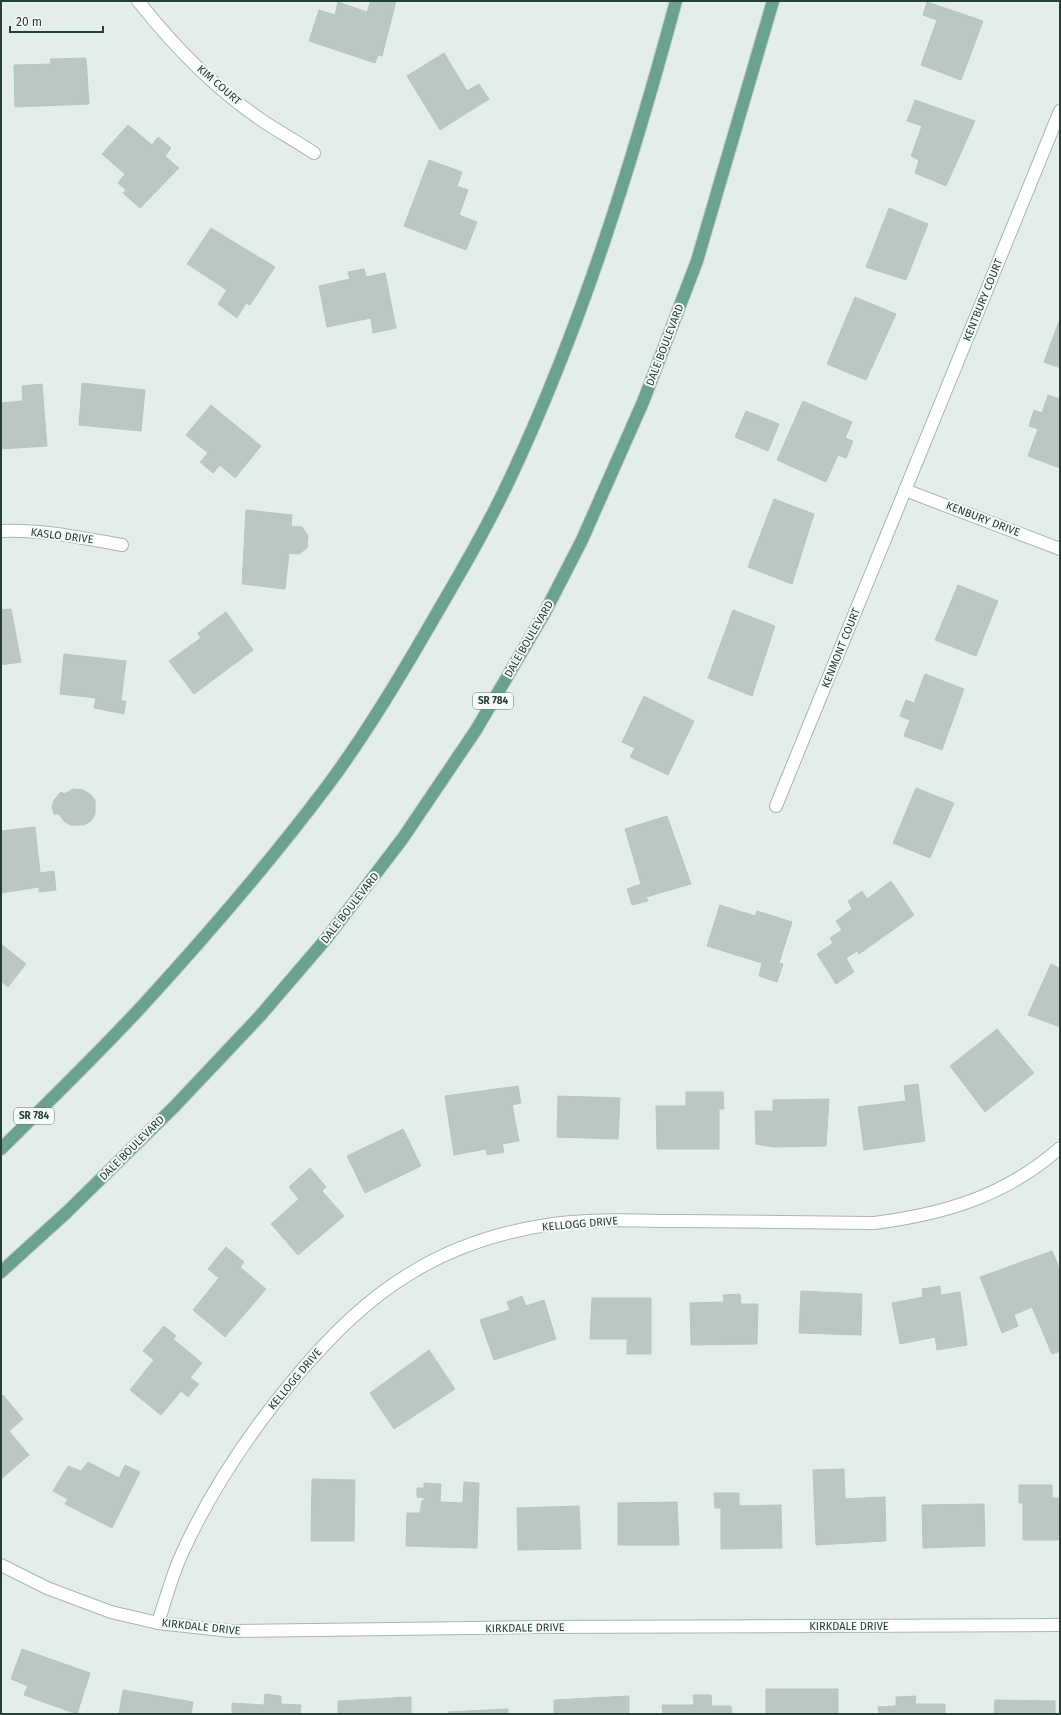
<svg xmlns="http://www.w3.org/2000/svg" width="1061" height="1715" font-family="'Fira Sans',sans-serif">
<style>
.building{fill:#bac8c1;stroke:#b7c7bf}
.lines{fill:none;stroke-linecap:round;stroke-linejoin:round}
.minor-casing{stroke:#a7b6af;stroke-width:14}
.major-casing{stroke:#c2c9c6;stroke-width:14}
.minor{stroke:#fff;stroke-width:12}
.major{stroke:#6aa28f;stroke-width:12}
.labels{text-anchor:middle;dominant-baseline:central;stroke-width:4;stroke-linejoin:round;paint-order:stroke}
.shield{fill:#f5faf7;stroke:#63776f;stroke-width:1}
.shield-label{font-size:10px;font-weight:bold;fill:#243f35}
.street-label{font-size:11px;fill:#243f35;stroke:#f5faf7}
</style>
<rect width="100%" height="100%" fill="#e4eee9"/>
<g class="building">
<polygon points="371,1 396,1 382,56 378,55 375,63 309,41 319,10 335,15 338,2 367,12"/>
<polygon points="927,2 983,21 961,80 921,65 937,20 923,15"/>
<polygon points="444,53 467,91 479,84 489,99 440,130 407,76"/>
<polygon points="86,58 89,104 15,107 14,65 51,64 50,59"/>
<polygon points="915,100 975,121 946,186 915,173 919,160 911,156 922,126 907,121"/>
<polygon points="128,125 152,145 158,137 171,148 165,156 179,168 140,208 123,193 126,190 118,183 125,174 102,154"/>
<polygon points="429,160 462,172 457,186 468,190 459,215 477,222 466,250 404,226"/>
<polygon points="889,208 928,224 906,280 866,267"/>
<polygon points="211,228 275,267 250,305 246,303 237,318 218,304 227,290 187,264"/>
<polygon points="364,269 366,277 385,273 396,328 373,333 371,318 327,327 319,286 350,279 348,272"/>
<polygon points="855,297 896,314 866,380 827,364"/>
<polygon points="1060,319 1060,368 1044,362"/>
<polygon points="82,383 145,390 141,431 79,425"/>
<polygon points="42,384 47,446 1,449 1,403 23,401 22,386"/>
<polygon points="1048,395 1060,399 1060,468 1028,456 1038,429 1029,426 1034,410 1042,413"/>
<polygon points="803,401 852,422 845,438 853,441 846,458 838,455 826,482 777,460"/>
<polygon points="211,405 261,446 235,478 220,465 213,473 200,462 208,453 186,435"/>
<polygon points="746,411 779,424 768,451 735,437"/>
<polygon points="774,499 814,514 792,584 748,567"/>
<polygon points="246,510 292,515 291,526 302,527 308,536 307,548 299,554 289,553 285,589 242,584"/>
<polygon points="958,585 998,601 976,656 935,640"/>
<polygon points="11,609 21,662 1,665 1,610"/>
<polygon points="733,610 775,626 752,696 708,678"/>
<polygon points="226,612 253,650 194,694 169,661 201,638 198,633"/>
<polygon points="64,654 126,661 121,701 126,701 124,714 94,708 96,698 60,694"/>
<polygon points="925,674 964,689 942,750 904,736 910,720 900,716 906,700 914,703"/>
<polygon points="644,696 694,721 668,775 630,757 635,748 622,742"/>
<polygon points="916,788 954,803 930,858 893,843"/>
<polygon points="73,789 83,790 90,794 95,800 95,814 91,821 84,825 70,825 64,821 59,814 54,814 52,807 54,800 61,792 64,794"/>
<polygon points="667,816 691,884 646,897 648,901 632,905 627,889 641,884 625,829"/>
<polygon points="35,827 40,873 54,871 56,890 39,892 39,887 1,893 1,831"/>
<polygon points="891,881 914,915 859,954 857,951 846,958 854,972 836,984 817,954 833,943 830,938 842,930 836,921 852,909 848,901 862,891 867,899"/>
<polygon points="720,905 755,916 757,911 792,922 779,963 783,964 777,982 759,976 762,963 707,946"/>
<polygon points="1,944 26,964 8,987 1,981"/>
<polygon points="1051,964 1059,968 1060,966 1060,1027 1028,1015"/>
<polygon points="997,1029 1034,1073 985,1112 950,1066"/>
<polygon points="918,1084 925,1141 864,1150 858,1107 906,1101 904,1086"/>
<polygon points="518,1086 521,1103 512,1105 519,1141 502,1144 504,1152 487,1155 486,1149 454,1155 445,1096"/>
<polygon points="686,1092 723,1092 724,1109 719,1109 719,1149 657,1149 656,1106 686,1106"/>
<polygon points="558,1096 620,1098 618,1139 557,1137"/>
<polygon points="829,1099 826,1146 774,1147 756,1144 755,1111 773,1111 773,1100"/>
<polygon points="403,1129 421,1166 365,1193 347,1156"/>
<polygon points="310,1168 326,1187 322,1191 344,1216 298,1255 271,1224 299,1199 289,1187"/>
<polygon points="226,1247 244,1262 240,1267 266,1289 225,1337 193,1310 219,1278 208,1269"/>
<polygon points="1052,1251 1060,1270 1060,1351 1052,1354 1032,1307 1014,1315 1018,1326 1002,1333 980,1277"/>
<polygon points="940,1286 941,1295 960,1292 967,1345 937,1350 935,1337 900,1344 892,1303 923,1297 922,1289"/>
<polygon points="801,1291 862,1294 861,1335 799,1333"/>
<polygon points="740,1294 741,1304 758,1304 757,1344 691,1345 690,1303 724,1302 723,1295"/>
<polygon points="522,1296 526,1306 544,1300 556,1339 494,1360 480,1320 510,1310 507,1302"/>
<polygon points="592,1298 651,1298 651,1354 627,1354 627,1339 590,1339"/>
<polygon points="164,1326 176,1336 173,1339 202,1363 190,1378 199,1384 188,1397 181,1391 161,1415 130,1390 154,1360 143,1351"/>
<polygon points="429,1350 455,1389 394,1429 370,1393"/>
<polygon points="3,1395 23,1419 9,1431 29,1455 1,1479 1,1397"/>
<polygon points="88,1462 119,1478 125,1465 140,1472 112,1528 65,1504 68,1499 53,1491 68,1466 81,1471"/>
<polygon points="844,1469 845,1499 885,1497 886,1541 816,1545 813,1470"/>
<polygon points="312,1479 355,1480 354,1541 311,1541"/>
<polygon points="464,1482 479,1483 477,1548 406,1546 407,1513 420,1513 422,1501 426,1498 417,1497 417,1488 424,1488 424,1483 441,1484 440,1502 463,1503"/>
<polygon points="1019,1485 1052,1485 1052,1498 1060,1498 1060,1540 1023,1540 1023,1503 1019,1503"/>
<polygon points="714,1493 739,1493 739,1506 781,1505 782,1548 721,1549 721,1508 715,1508"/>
<polygon points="677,1502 679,1545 618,1545 618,1503"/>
<polygon points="984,1504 985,1546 923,1548 922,1505"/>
<polygon points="579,1506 581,1549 518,1550 517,1508"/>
<polygon points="22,1649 90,1673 77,1714 24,1695 28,1686 11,1679"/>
<rect x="766" y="1689" width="72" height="25"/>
<polygon points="123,1690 193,1702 191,1714 119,1714"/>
<polygon points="265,1694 281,1696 281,1704 301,1705 300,1714 232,1714 232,1703 264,1705"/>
<polygon points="693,1695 711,1695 712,1706 731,1706 732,1714 663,1714 662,1705 694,1705"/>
<polygon points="629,1696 629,1714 554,1714 554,1700"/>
<polygon points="916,1696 915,1704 945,1704 945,1714 879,1714 878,1707 896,1706 896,1697"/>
<polygon points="411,1697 411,1714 338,1714 338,1701"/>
<polygon points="995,1700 1055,1701 1055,1714 994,1714"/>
<polygon points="508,1709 508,1714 448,1714 448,1712"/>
</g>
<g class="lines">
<g class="minor-casing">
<g id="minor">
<path d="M138 1C173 45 213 87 260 119 277 131 296 141 314 153"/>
<polyline points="905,490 1060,549"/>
<path d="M1 531C42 529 82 538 122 545"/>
<polyline points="776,806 1060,111"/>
<polyline points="1,1565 47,1588 111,1612 158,1623 231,1631 539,1627 1060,1625"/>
<path d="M158 1623C165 1601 171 1579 180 1558 210 1490 251 1430 299 1373 332 1335 367 1299 411 1273 453 1247 504 1231 553 1224 595 1218 639 1221 681 1221 746 1222 810 1222 874 1223 945 1214 1005 1196 1060 1148"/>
</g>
</g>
<g class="major-casing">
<g id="major">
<path d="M1 1149C49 1101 98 1054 144 1004 208 934 271 861 328 785 363 738 394 687 423 637 455 582 488 527 514 470 584 319 633 160 676 1"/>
<polyline points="1,1272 67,1212 174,1107 260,1016 326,939 403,838 476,730 544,614 582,540 643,402 697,261 773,1"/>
</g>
</g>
<use href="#minor" class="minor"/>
<use href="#major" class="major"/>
</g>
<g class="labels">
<g class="shield">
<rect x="473" y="693" width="40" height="16" rx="3"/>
<rect x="14" y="1108" width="40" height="16" rx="3"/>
</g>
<g class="shield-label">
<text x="493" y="701">SR 784</text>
<text x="34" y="1116">SR 784</text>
</g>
<g class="street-label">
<text transform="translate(219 85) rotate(41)">KIM COURT</text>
<text transform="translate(983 300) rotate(-68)">KENTBURY COURT</text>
<text transform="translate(665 345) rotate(-69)">DALE BOULEVARD</text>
<text transform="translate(983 519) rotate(21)">KENBURY DRIVE</text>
<text transform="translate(62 536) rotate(7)">KASLO DRIVE</text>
<text transform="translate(529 639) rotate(-60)">DALE BOULEVARD</text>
<text transform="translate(841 648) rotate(-68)">KENMONT COURT</text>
<text transform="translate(350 908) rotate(-52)">DALE BOULEVARD</text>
<text transform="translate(132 1148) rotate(-45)">DALE BOULEVARD</text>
<text transform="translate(580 1224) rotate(-5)">KELLOGG DRIVE</text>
<text transform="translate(295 1379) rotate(-50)">KELLOGG DRIVE</text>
<text x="849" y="1626">KIRKDALE DRIVE</text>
<text transform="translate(201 1627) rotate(6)">KIRKDALE DRIVE</text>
<text transform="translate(525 1628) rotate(-1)">KIRKDALE DRIVE</text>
</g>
</g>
<rect width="1061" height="1715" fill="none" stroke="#243f35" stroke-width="4"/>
<path d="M10 26v6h93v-6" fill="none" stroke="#243f35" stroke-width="2"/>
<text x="16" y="26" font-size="12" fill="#243f35" stroke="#f5faf7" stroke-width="3" paint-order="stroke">20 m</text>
</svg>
